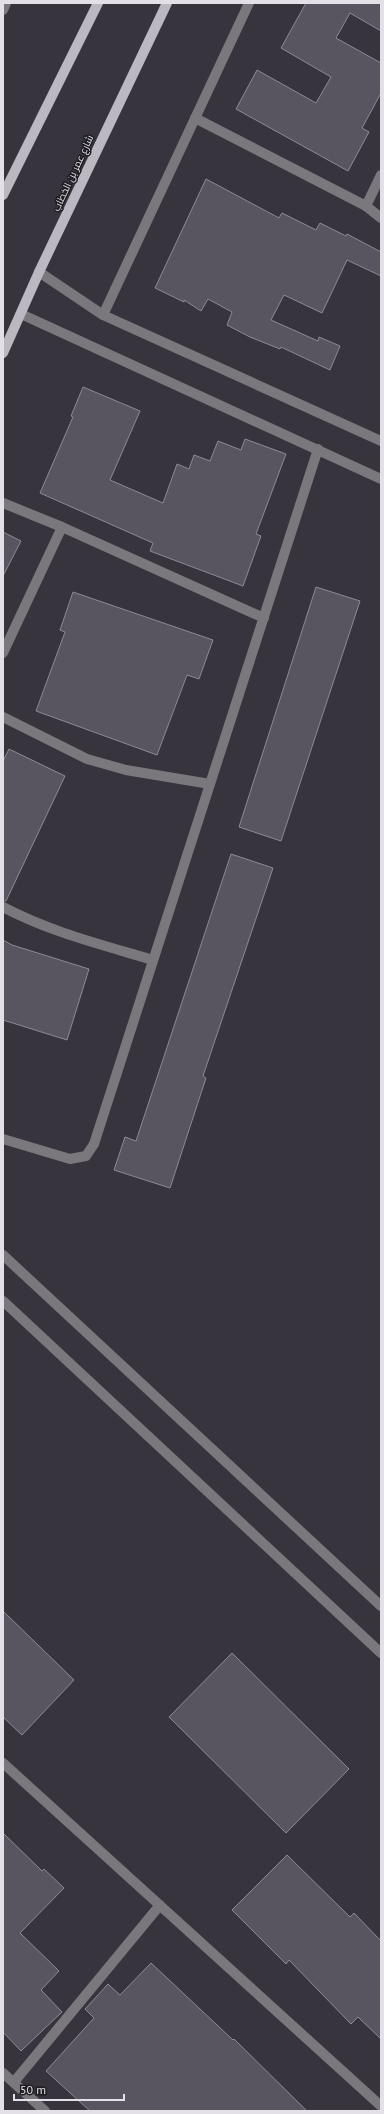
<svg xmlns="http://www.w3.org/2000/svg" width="384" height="2114" font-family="'PT Sans',Cairo,sans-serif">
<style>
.building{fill:#595560;stroke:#8e8a95}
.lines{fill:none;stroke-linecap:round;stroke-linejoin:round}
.minor{stroke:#7a787d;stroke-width:10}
.major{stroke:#bcb8c2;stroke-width:10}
.labels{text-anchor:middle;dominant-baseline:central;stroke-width:3;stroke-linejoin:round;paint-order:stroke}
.street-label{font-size:10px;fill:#e3e1e7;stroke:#1e1d21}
</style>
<rect width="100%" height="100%" fill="#38343e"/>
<g class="building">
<polygon points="306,3 381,3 381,31 350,13 336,38 381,63 381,93 362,128 369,132 348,171 236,109 257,70 316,103 331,77 281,48"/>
<polygon points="206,179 279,218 282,213 316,230 320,223 346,236 347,234 381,252 381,276 347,260 322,313 284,295 271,320 318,341 319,337 340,346 330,370 281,347 280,349 250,337 227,325 232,312 208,299 201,311 184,300 184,302 155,288"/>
<polygon points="83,387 140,411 110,480 163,503 177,464 189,469 194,455 210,461 218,441 241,450 245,439 286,454 256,534 261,536 243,586 150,551 153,543 40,493 73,417 71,416"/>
<polygon points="3,532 21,541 3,576"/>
<polygon points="316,587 360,601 281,841 239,827"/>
<polygon points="73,592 213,640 199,679 187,675 157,755 36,711 65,632 60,630"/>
<polygon points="9,749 65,776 6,901 3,901 3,761"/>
<polygon points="231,854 273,868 203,1076 206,1078 170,1188 114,1170 125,1137 136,1141"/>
<polygon points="3,940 12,945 89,969 67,1040 3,1020"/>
<polygon points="3,1611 74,1680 22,1735 3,1717"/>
<polygon points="232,1653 349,1769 286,1833 169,1717"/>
<polygon points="3,1833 42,1871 44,1869 64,1888 20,1933 59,1971 41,1990 62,2012 21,2051 3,2032"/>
<polygon points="287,1855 350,1917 354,1913 381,1941 381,2039 358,2017 351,2024 289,1960 286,1964 232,1910"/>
<polygon points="151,1963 233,2040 234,2039 307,2111 90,2111 46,2071 94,2018 85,2009 108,1984 120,1995"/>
</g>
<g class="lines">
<g class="minor">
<polyline points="3,10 6,3"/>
<polyline points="195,118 366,206 381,175"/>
<polyline points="366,206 381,218"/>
<polyline points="39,272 103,315 381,441"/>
<polyline points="21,314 381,479"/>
<polyline points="103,315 249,3"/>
<polyline points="3,503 62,527 264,618"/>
<polyline points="3,653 62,527"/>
<polyline points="3,717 87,759 126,770 210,784"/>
<path d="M3 907C50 932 103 945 153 960"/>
<polyline points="3,1139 70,1159 86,1156 94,1144 318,449"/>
<polyline points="3,1255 381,1606"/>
<polyline points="3,1301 381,1653"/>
<polyline points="3,1763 381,2106"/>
<polyline points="3,2073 45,2111"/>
<polyline points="14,2082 160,1905"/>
</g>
<g class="major">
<polyline points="3,195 98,3"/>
<polyline points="3,353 39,272 167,3"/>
</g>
</g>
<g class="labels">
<g class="street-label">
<text transform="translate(73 173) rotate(-65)">شارع عمر بن الخطاب</text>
</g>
</g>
<rect width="384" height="2114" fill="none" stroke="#e3e1e7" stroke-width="8"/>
<path d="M14 2094v6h110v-6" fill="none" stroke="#e3e1e7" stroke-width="2"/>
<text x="20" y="2094" font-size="12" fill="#e3e1e7" stroke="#1e1d21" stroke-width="3" paint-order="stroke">50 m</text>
</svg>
